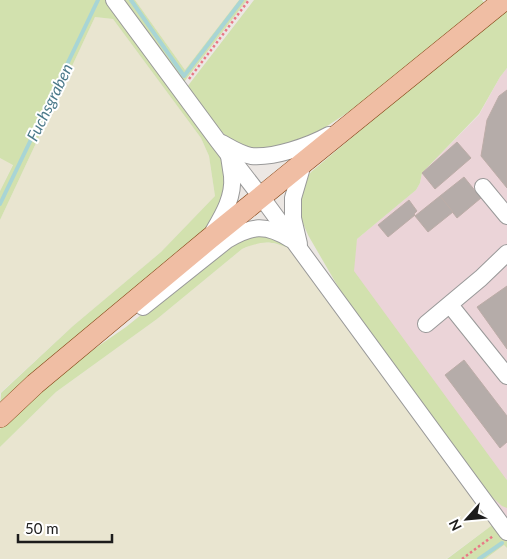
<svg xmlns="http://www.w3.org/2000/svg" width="507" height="559" font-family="Lato,sans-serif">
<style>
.commercial{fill:#ebd4d8}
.farmland{fill:#e9e5d0}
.grass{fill:#d2e1ae}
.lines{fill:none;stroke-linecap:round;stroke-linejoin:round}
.stream{stroke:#a8d5d5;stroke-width:4}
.building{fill:#b5aca9;stroke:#bcaca7}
.minor-casing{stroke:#999;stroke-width:18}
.major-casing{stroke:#824312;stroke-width:22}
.path{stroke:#e87886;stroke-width:2.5;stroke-dasharray:2.5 2.5;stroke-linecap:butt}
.minor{stroke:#fff;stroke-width:16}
.major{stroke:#f0bea4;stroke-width:21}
.labels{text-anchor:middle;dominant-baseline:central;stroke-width:4;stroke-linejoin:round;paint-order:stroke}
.water-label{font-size:16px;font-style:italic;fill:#4b798a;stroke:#fff}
</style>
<rect width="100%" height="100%" fill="#ece7e3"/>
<polygon class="commercial" points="507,68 507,519 344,297 357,239 416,190 420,183 422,173 479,115 500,77"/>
<g class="farmland">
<polygon points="135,0 239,0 185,70"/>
<polygon points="95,17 113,19 201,138 209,156 215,196 161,252 73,326 0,393 0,220"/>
<polygon points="0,158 13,164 0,191"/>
<polygon points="259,242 271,243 281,245 290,249 495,523 446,559 0,559 0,447 56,392 157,319 242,249"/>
<polygon points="504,545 507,548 507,559 485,559"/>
</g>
<g class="grass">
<polygon points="0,0 107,0 219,153 222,164 226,182 218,213 205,230 0,408 1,393 73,326 161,252 215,196 209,156 201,138 113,19 95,17 0,220 0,191 13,165 0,158"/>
<polygon points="123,0 135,0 185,70 239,0 247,0 184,82"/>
<polygon points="254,0 482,0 485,4 356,107 315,134 299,142 254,150 230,140 215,125 187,87"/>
<polygon points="507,7 507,68 500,77 479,114 422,173 420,183 416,190 357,239 354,271 506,479 507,480 507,508 502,506 492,497 344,297 308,235 299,214 300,187 311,172"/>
<path d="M246 235 277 236 290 249C270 240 262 241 242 249L157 319 56 392 0 447V429L24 405 84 356 126 327 224 248Z"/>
<polygon points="495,523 507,539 507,548 504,545 485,559 447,559"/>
</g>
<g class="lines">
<g class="stream">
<polyline points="131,0 184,76 242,0"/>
<polyline points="0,204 98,0"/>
<polyline points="479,559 502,543"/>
</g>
</g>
<g class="building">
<polygon points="507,90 507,188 481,156 487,120 499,96"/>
<polygon points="457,142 471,158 435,189 422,173"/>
<polygon points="464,177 481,198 457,218 440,196"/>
<polygon points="440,196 453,212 428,232 415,216"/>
<polygon points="409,200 417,211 414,214 415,215 388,237 378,225"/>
<polygon points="507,286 507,349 477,307"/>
<polygon points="464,360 507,416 507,442 500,448 445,375"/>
</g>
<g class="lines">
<g class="minor-casing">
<g id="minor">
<polyline points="114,0 218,141 268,206 507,532"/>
<path d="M222 143C231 148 240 154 251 156 274 158 309 146 329 135"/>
<polyline points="483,187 507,216"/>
<path d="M213 232C223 215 234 197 232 176 231 169 230 163 229 156"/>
<polyline points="299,244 293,218 293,198 303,164"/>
<polyline points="450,305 507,376"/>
<path d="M143 307 227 240C251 226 265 223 290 239"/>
<polyline points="426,324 481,278 507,253"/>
</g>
</g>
<g class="major-casing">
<polyline id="major" points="0,417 35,384 209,239 504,0"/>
</g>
<g class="path">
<polyline points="189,79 249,0"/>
<polyline points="462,559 493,536"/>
</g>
<use href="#minor" class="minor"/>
<use href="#major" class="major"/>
</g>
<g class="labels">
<g class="water-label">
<text transform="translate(49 102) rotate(-64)">Fuchsgraben</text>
</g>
</g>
<g transform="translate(467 519) rotate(243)" stroke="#ffffff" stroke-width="4" paint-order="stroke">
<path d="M0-4L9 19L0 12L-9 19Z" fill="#1c1c1c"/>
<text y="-8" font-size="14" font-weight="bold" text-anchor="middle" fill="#1c1c1c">N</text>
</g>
<path d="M18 534v8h94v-8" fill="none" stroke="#1c1c1c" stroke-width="2.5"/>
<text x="25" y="534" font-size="15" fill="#1c1c1c" stroke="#ffffff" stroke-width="4" paint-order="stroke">50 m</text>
</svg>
